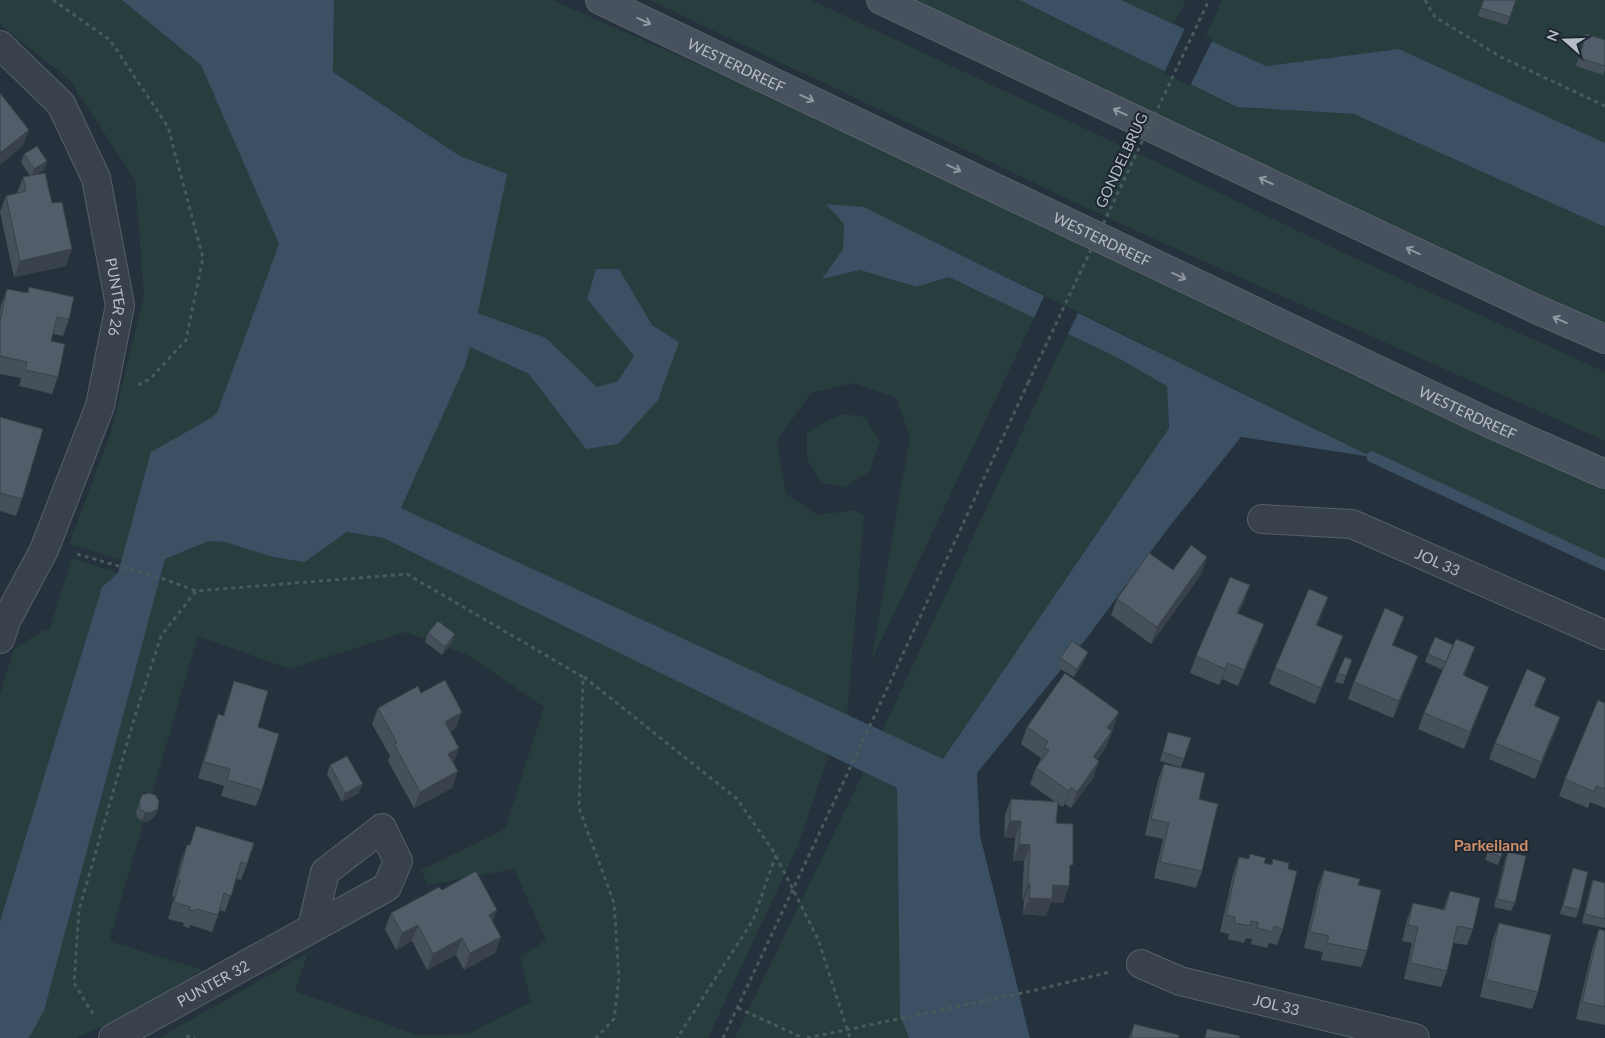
<svg xmlns="http://www.w3.org/2000/svg" width="1605" height="1038" font-family="Lato,sans-serif">
<style>
.green{fill:#283e3e}
.water{fill:#3c5063}
.pier{fill:#25313c}
.lines{fill:none;stroke-linecap:round;stroke-linejoin:round}
.stream{stroke:#3c5063;stroke-width:11}
.minor-casing{stroke:#57606a;stroke-width:30}
.secondary-casing{stroke:#57606a;stroke-width:30}
.path{stroke:#475b5c;stroke-width:3;stroke-dasharray:4 4;stroke-linecap:butt}
.minor{stroke:#39424c;stroke-width:28}
.secondary{stroke:#48525f;stroke-width:28}
.path-bridge{stroke:#475b5c;stroke-width:3;stroke-dasharray:4 4;stroke-linecap:butt}
.wall{fill:#46505a}
.shaded-wall{fill:#39414a}
.building{fill:#515d69;stroke:#39414a}
.oneway{stroke:#8f98a3}
.labels{text-anchor:middle;dominant-baseline:central;stroke-width:4;stroke-linejoin:round;paint-order:stroke}
.street-label{font-size:15px;fill:#b5bdc7;stroke:#1e2731}
.neighbourhood-label{font-size:16px;font-weight:bold;fill:#cd8e6a;stroke:#1e2731}
</style>
<rect width="100%" height="100%" fill="#25313c"/>
<g class="green">
<polygon points="0,0 122,0 201,65 279,244 217,413 212,418 151,453 122,560 69,544 111,432 144,295 135,180 69,79 0,25"/>
<polygon points="334,0 552,0 816,116 1349,374 1605,484 1605,565 1372,457 864,207 827,204 844,224 843,249 822,279 860,270 917,287 949,277 1034,318 871,662 910,436 896,398 854,383 811,393 777,441 786,494 818,515 855,510 864,515 847,715 401,508 465,366 470,347 529,374 586,449 679,342 652,325 619,269 587,299 634,356 618,381 597,387 546,338 478,313 506,174 460,156 333,72"/>
<polygon points="649,0 811,0 1152,160 1346,254 1605,372 1605,441 1121,224"/>
<polygon points="906,0 1019,0 1236,107 1354,114 1605,227 1605,330"/>
<polygon points="1121,0 1186,0 1174,24"/>
<polygon points="1222,0 1605,0 1605,143 1399,49 1266,66 1205,38"/>
<polygon points="1068,334 1118,358 1167,386 1169,428 943,759 882,731"/>
<polygon points="843,414 865,417 880,441 869,472 844,487 822,483 807,459 807,433 820,424"/>
<polygon points="347,532 383,538 829,754 797,848 708,1038 159,1038 308,953 295,991 417,1035 468,1034 531,1002 520,957 546,940 514,869 428,885 421,870 505,829 544,707 467,655 406,632 290,669 198,636 109,941 203,970 135,1010 77,1038 29,1038 44,1011 165,559 209,541 225,542 305,562"/>
<polygon points="72,558 118,573 102,587 0,921 0,694 14,649 45,629 49,631"/>
<polygon points="864,771 897,788 900,1014 909,1038 735,1038"/>
</g>
<g class="water">
<polygon points="122,0 334,0 333,72 460,156 507,174 478,313 546,338 597,387 618,381 634,356 587,299 596,269 619,269 652,325 679,342 658,400 618,444 586,449 529,374 470,347 465,366 401,508 943,759 1169,428 1167,386 1118,358 1068,334 1078,313 1372,457 1241,437 1169,527 1089,635 977,773 980,835 1030,1038 909,1038 900,1015 897,788 383,538 347,532 305,562 273,557 225,542 209,541 165,559 44,1011 29,1038 0,1038 0,921 102,587 118,573 151,452 211,418 217,413 279,244 201,65"/>
<polygon points="1019,0 1121,0 1266,66 1399,49 1605,143 1605,227 1354,114 1237,107"/>
<polygon points="826,204 864,207 1044,296 1034,318 949,277 917,287 860,270 822,279 843,249 844,224"/>
</g>
<polygon class="pier" points="1186,26 1213,39 1190,86 1164,73"/>
<g class="lines">
<polyline class="stream" points="1372,457 1605,565"/>
<g class="minor-casing">
<g id="minor">
<path id="s1" d="M0 45 61 104 96 178 120 305 100 406 44 550 6 621 0 639"/>
<path id="s2" d="M1262 519 1352 524 1605 635"/>
<path id="s3" d="M1141 964 1180 981 1415 1038"/>
<path id="s4" d="M113 1038 387 887 398 861 382 828 325 872 312 927"/>
</g>
</g>
<g class="secondary-casing">
<g id="secondary">
<path id="s5" d="M600 0 1487 422 1605 474"/>
<polyline points="881,0 1536,309 1605,339"/>
</g>
</g>
<g class="path">
<polyline points="53,0 110,40 168,127 203,258 186,340 150,379 138,385"/>
<polyline points="1425,0 1435,17 1501,57 1605,106"/>
<polyline points="77,554 164,579 196,591"/>
<polyline points="584,677 737,799 776,855 753,920 677,1038"/>
<polyline points="776,856 818,939 850,1038"/>
<polyline points="738,1008 803,1038"/>
<polyline points="93,1014 74,983 79,910 135,716 161,636 196,591 407,574 583,677 579,808 614,903 619,978 614,1019 596,1038"/>
<polyline points="186,1036 195,1038"/>
<polyline points="723,1038 873,719 1028,383"/>
<polyline points="807,1038 1032,991 1110,972"/>
</g>
<use href="#minor" class="minor"/>
<use href="#secondary" class="secondary"/>
<polyline class="path-bridge" points="1028,383 1209,0"/>
</g>
<g class="wall">
<polygon points="1483,0 1516,0 1507,25 1478,16"/>
<polygon points="1586,34 1605,40 1605,69 1603,75 1576,66"/>
<polygon points="24,154 47,161 44,170 36,175 66,266 14,277 0,212 6,196 17,193 23,177 30,176 21,162"/>
<polygon points="29,287 69,319 63,336 53,334 51,341 58,377 52,394 19,386 21,378 0,374 0,311 1,305 7,289 27,293"/>
<polygon points="0,417 22,499 16,516 0,511"/>
<polygon points="1207,557 1201,574 1151,644 1111,615 1117,599 1173,570"/>
<polygon points="1244,602 1238,613 1258,641 1238,686 1222,679 1219,685 1190,673 1196,656"/>
<polygon points="1322,614 1317,626 1337,653 1315,704 1269,684 1275,668"/>
<polygon points="428,633 455,634 452,643 442,655 425,642"/>
<polygon points="1398,633 1393,645 1418,656 1412,673 1393,718 1348,699 1354,682"/>
<polygon points="1088,652 1085,660 1074,677 1057,667 1060,658"/>
<polygon points="1428,654 1469,664 1464,676 1489,687 1483,703 1464,749 1418,729 1424,713 1443,670 1425,662"/>
<polygon points="1352,660 1343,684 1335,682 1338,673"/>
<polygon points="234,681 258,727 262,790 256,806 221,796 224,786 198,778 212,731 218,714 223,716"/>
<polygon points="421,693 456,728 450,732 454,763 452,788 414,808 388,761 390,756 372,724 378,708"/>
<polygon points="1540,694 1535,706 1560,717 1554,734 1535,779 1489,759 1495,743"/>
<polygon points="1605,703 1605,808 1590,802 1588,808 1559,796 1565,779"/>
<polygon points="1027,727 1113,729 1106,747 1097,760 1099,761 1093,778 1071,808 1065,804 1063,807 1058,804 1056,823 1070,874 1063,903 1051,902 1046,916 1023,914 1024,900 1022,900 1024,861 1013,861 1015,838 1004,837 1005,815 1011,799 1054,801 1030,784 1036,768 1041,758 1021,744"/>
<polygon points="1168,732 1184,759 1181,767 1160,761"/>
<polygon points="1164,764 1199,799 1202,871 1196,888 1154,878 1163,839 1145,835 1158,780"/>
<polygon points="330,765 359,793 342,802 327,774"/>
<polygon points="142,795 158,809 154,817 147,822 142,821 137,817 136,812"/>
<polygon points="196,826 247,864 241,880 236,879 225,912 220,910 212,932 190,925 189,928 183,926 184,923 168,919 174,897 172,896 181,861 187,845 190,845"/>
<polygon points="1492,840 1505,844 1498,865 1485,860"/>
<polygon points="1508,852 1515,903 1511,911 1494,907 1505,860"/>
<polygon points="1250,854 1264,863 1271,865 1273,859 1288,869 1283,929 1277,945 1269,943 1267,948 1251,944 1252,939 1246,938 1244,943 1228,939 1229,934 1220,932 1233,874 1239,857 1248,859"/>
<polygon points="1573,868 1579,910 1576,918 1560,914 1570,877"/>
<polygon points="1324,870 1358,885 1367,951 1361,967 1321,960 1323,952 1304,948 1318,887"/>
<polygon points="1593,880 1605,883 1605,928 1582,923 1590,889"/>
<polygon points="442,890 493,923 501,937 495,953 464,970 456,955 427,970 412,941 396,950 385,929 391,913"/>
<polygon points="1450,891 1473,929 1467,945 1453,943 1447,971 1441,987 1404,979 1412,943 1402,941 1407,920 1413,903 1443,910"/>
<polygon points="1499,923 1538,992 1532,1009 1480,997 1493,939"/>
<polygon points="1599,929 1605,931 1605,1025 1576,1019 1593,946"/>
<polygon points="1134,1024 1178,1038 1129,1038"/>
</g>
<g class="shaded-wall">
<polygon points="29,130 23,146 0,165 0,153"/>
<polygon points="47,161 44,170 31,178 34,169"/>
<polygon points="72,249 66,266 14,277 20,261"/>
<polygon points="1207,557 1201,574 1151,644 1157,627"/>
<polygon points="1250,585 1244,602 1231,630 1237,613"/>
<polygon points="1328,597 1322,614 1310,642 1316,625"/>
<polygon points="1404,617 1398,633 1386,661 1392,645"/>
<polygon points="1264,624 1258,641 1238,686 1244,670"/>
<polygon points="455,634 452,643 442,655 445,647"/>
<polygon points="1343,636 1337,653 1315,704 1321,688"/>
<polygon points="1475,647 1469,664 1457,692 1463,675"/>
<polygon points="1088,652 1085,660 1074,677 1077,669"/>
<polygon points="1418,656 1412,673 1393,718 1399,701"/>
<polygon points="1228,663 1222,679 1219,685 1225,669"/>
<polygon points="1546,678 1540,694 1528,722 1534,706"/>
<polygon points="1489,687 1483,703 1464,749 1470,732"/>
<polygon points="462,712 456,728 439,738 445,722"/>
<polygon points="1119,712 1113,729 1101,744 1107,728"/>
<polygon points="1560,717 1554,734 1535,779 1541,762"/>
<polygon points="1112,731 1106,747 1087,774 1093,757"/>
<polygon points="459,748 453,765 448,754"/>
<polygon points="1099,761 1093,778 1071,808 1077,792"/>
<polygon points="458,771 452,788 414,808 420,792"/>
<polygon points="363,784 359,793 342,802 345,793"/>
<polygon points="1071,787 1065,804 1063,807 1069,791"/>
<polygon points="158,809 154,817 147,822 142,821 145,812"/>
<polygon points="1010,821 1021,821 1015,838 1004,837"/>
<polygon points="1019,844 1030,845 1024,861 1013,861"/>
<polygon points="1028,884 1030,884 1024,900 1022,900"/>
<polygon points="1053,885 1069,886 1063,903 1051,902 1046,916 1023,914 1029,898"/>
<polygon points="497,910 491,927 489,915"/>
<polygon points="418,925 412,941 396,950 402,933"/>
<polygon points="501,937 495,953 464,970 470,953"/>
<polygon points="462,938 456,955 427,970 433,954"/>
</g>
<g class="building">
<polygon points="1484,0 1516,0 1510,17 1481,8"/>
<polygon points="1586,34 1605,40 1605,66 1579,58"/>
<polygon points="0,93 29,130 0,153"/>
<polygon points="37,146 47,161 34,169 24,154"/>
<polygon points="45,173 52,203 62,202 72,249 20,261 6,196 26,191 23,177"/>
<polygon points="29,287 74,297 69,319 57,317 51,341 65,344 58,377 25,370 27,362 0,356 0,321 7,289 28,293"/>
<polygon points="0,417 43,429 22,499 0,493"/>
<polygon points="1191,545 1207,557 1157,627 1117,599 1149,553 1173,570"/>
<polygon points="1230,577 1250,585 1237,613 1264,624 1244,670 1228,663 1225,669 1196,656"/>
<polygon points="1309,589 1328,597 1316,625 1343,636 1321,688 1275,668"/>
<polygon points="1385,608 1404,617 1392,645 1418,656 1399,701 1354,682"/>
<polygon points="438,621 455,634 445,647 428,633"/>
<polygon points="1435,637 1453,645 1446,662 1428,654"/>
<polygon points="1456,639 1475,647 1463,675 1489,687 1470,732 1424,713"/>
<polygon points="1072,641 1088,652 1077,669 1060,658"/>
<polygon points="1345,657 1352,660 1346,676 1338,673"/>
<polygon points="1527,669 1546,678 1534,706 1560,717 1541,762 1495,743"/>
<polygon points="1065,673 1119,712 1107,728 1112,731 1093,757 1099,761 1077,792 1071,787 1069,791 1036,768 1049,750 1044,748 1048,742 1027,727"/>
<polygon points="445,680 462,712 445,722 459,748 448,754 458,771 420,792 394,744 397,743 378,708 418,686 421,693"/>
<polygon points="234,681 268,691 258,727 279,734 262,790 227,780 230,769 204,762 218,714 224,716"/>
<polygon points="1598,700 1605,703 1605,789 1596,786 1594,792 1565,779"/>
<polygon points="1168,732 1191,738 1184,759 1163,752"/>
<polygon points="347,756 363,784 345,793 330,765"/>
<polygon points="1164,764 1205,773 1199,799 1218,804 1202,871 1160,862 1169,823 1151,819"/>
<polygon points="149,793 155,795 159,801 158,809 150,813 145,812 140,809 139,803 142,795"/>
<polygon points="1011,799 1058,802 1056,823 1073,824 1073,865 1070,865 1069,886 1053,885 1052,899 1029,898 1030,884 1028,884 1030,845 1019,844 1021,821 1010,821"/>
<polygon points="196,826 254,843 247,864 241,862 231,896 224,893 218,915 196,909 195,911 189,910 190,907 174,902 180,880 178,879 187,845 190,845"/>
<polygon points="1492,840 1505,844 1501,857 1488,852"/>
<polygon points="1508,852 1526,856 1515,903 1497,899"/>
<polygon points="1250,854 1266,858 1264,863 1272,865 1273,859 1289,863 1288,869 1297,871 1283,929 1274,926 1273,932 1257,928 1258,922 1251,921 1250,926 1234,923 1235,917 1226,915 1239,857 1249,859"/>
<polygon points="1573,868 1588,872 1579,910 1563,906"/>
<polygon points="1324,870 1360,879 1358,885 1381,890 1367,951 1327,943 1329,936 1310,932"/>
<polygon points="476,871 497,910 489,915 501,937 470,953 462,938 433,954 418,925 402,933 391,913 439,887 442,890"/>
<polygon points="1593,880 1605,883 1605,919 1585,914"/>
<polygon points="1450,891 1480,898 1473,929 1457,926 1447,971 1410,963 1418,927 1408,925 1413,903 1445,910"/>
<polygon points="1499,923 1551,935 1538,992 1486,980"/>
<polygon points="1599,929 1605,931 1605,1007 1582,1002"/>
<polygon points="1134,1024 1179,1035 1178,1038 1131,1038"/>
<polygon points="1207,1029 1240,1036 1239,1038 1205,1038"/>
</g>
<defs><path id="oneway-shaft" d="M-6 0H5M1.5-3L5.5 0L1.5 3" fill="none" stroke-width="1.6" stroke-linecap="round" stroke-linejoin="round" transform="scale(1.25)"/></defs>
<g class="oneway">
<use href="#oneway-shaft" transform="translate(644 21) rotate(25)"/>
<use href="#oneway-shaft" transform="translate(807 98) rotate(25)"/>
<use href="#oneway-shaft" transform="translate(1120 112) rotate(-155)"/>
<use href="#oneway-shaft" transform="translate(954 168) rotate(25)"/>
<use href="#oneway-shaft" transform="translate(1266 181) rotate(-155)"/>
<use href="#oneway-shaft" transform="translate(1413 251) rotate(-155)"/>
<use href="#oneway-shaft" transform="translate(1179 276) rotate(25)"/>
<use href="#oneway-shaft" transform="translate(1560 320) rotate(-156)"/>
</g>
<g class="labels">
<g class="street-label">
<text stroke="none"><textPath href="#s5" startOffset="151">WESTERDREEF</textPath></text>
<text transform="translate(1121 160) rotate(-65)">GONDELBRUG</text>
<text stroke="none"><textPath href="#s5" startOffset="556">WESTERDREEF</textPath></text>
<text stroke="none"><textPath href="#s1" startOffset="288">PUNTER 26</textPath></text>
<text stroke="none"><textPath href="#s5" startOffset="961">WESTERDREEF</textPath></text>
<text stroke="none"><textPath href="#s2" startOffset="184">JOL 33</textPath></text>
<text stroke="none"><textPath href="#s4" startOffset="114">PUNTER 32</textPath></text>
<text stroke="none"><textPath href="#s3" startOffset="142">JOL 33</textPath></text>
</g>
<g class="neighbourhood-label">
<text x="1491" y="844">Parkeiland</text>
</g>
</g>
<g transform="translate(1565 40) rotate(290)" stroke="#1e2731" stroke-width="4" paint-order="stroke">
<path d="M0-4L9 19L0 12L-9 19Z" fill="#b5bdc7"/>
<text y="-8" font-size="14" font-weight="bold" text-anchor="middle" fill="#b5bdc7">N</text>
</g>
</svg>
